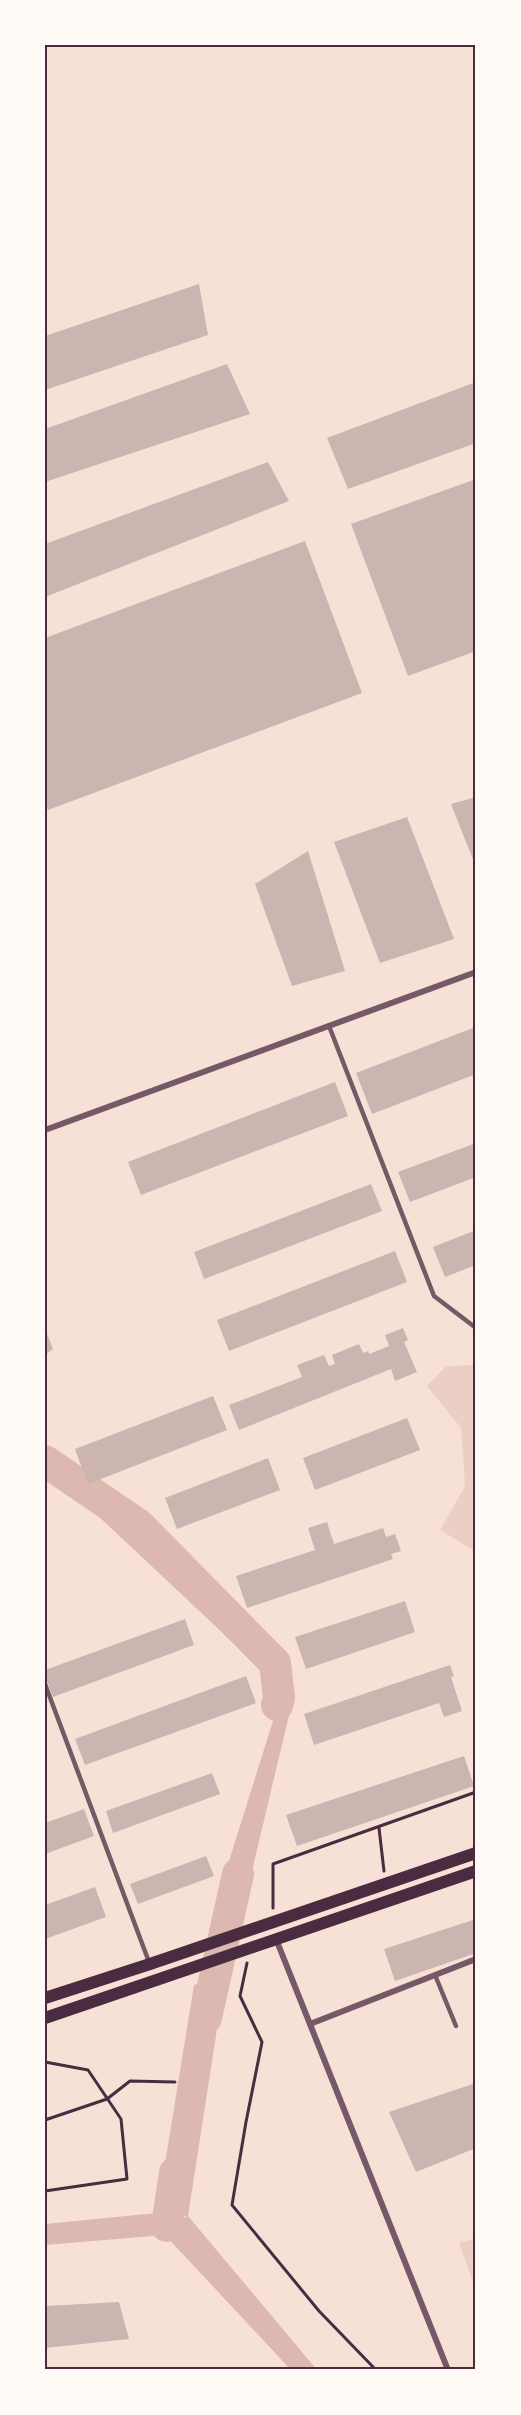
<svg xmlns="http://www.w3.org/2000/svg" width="521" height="2415" font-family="Inter,sans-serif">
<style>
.green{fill:#ebcfc5}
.water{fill:#dcb8b0;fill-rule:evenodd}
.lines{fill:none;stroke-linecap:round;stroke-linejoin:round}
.river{stroke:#dcb8b0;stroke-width:32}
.building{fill:#ccb4b1}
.path{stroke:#4a2c40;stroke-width:3}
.service{stroke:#755966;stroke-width:4.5}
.minor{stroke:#755966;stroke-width:6}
.secondary{stroke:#4a2c40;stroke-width:12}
.neatline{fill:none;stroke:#4a2c40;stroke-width:2}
</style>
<rect width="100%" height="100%" fill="#f7e1d7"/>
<g class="green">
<polygon points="476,1365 476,1552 440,1530 465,1486 461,1428 427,1386 446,1366"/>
<polygon points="476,2238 476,2290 459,2243"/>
</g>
<g class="water">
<polygon points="45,1445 69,1477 139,1525 275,1663 291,1707 251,1875 229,1915 217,1920 225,1874 277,1708 261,1669 45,1466"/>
<path d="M229 1973 217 2029 188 2216 317 2370H291L165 2235 45 2245V2224L157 2213 194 1985ZM157 2213 187 2216 165 2234Z"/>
</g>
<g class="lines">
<g class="river">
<polyline points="45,1461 139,1525 275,1663 279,1698 277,1705"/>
<polyline points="206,2018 238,1874"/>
<polyline points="167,2226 175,2173"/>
</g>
</g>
<g class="building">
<polygon points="199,284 208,335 45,390 45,336"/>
<polygon points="227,364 250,414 45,482 45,429"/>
<polygon points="476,382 476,443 348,489 327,438"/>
<polygon points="268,462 289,501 45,597 45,544"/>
<polygon points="476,479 476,651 408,676 351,524"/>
<polygon points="305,541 362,693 48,810 45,803 45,638"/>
<polygon points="476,797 476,867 451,804"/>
<polygon points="407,817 454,939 380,963 334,842"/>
<polygon points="308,851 345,971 292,986 255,884"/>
<polygon points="473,1028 476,1037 476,1074 372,1114 356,1073"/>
<polygon points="335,1082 348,1116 141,1195 128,1162"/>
<polygon points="476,1143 476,1177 410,1202 398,1172"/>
<polygon points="371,1184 382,1211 204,1279 194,1252"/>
<polygon points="476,1230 476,1265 445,1277 433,1247"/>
<polygon points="395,1251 407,1282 229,1351 217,1320"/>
<polygon points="403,1328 408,1340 404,1342 417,1372 395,1381 391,1369 239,1430 229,1405 302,1377 297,1365 324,1355 329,1366 335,1364 332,1355 359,1344 363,1353 368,1351 369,1354 389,1346 385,1335"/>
<polygon points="45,1329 53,1349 45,1355"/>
<polygon points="213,1396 227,1430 88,1484 75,1449"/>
<polygon points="407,1418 420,1450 315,1490 303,1458"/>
<polygon points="268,1458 280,1490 177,1529 165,1498"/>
<polygon points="327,1522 334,1544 383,1528 386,1537 395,1534 401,1551 391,1554 393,1559 247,1608 236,1576 315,1550 308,1528"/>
<polygon points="405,1601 415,1632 306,1669 295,1637"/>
<polygon points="185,1619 194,1645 53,1697 45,1676 45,1670"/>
<polygon points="450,1665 454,1676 451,1677 462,1711 444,1717 439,1703 314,1745 304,1714"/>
<polygon points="246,1676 256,1703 85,1765 75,1739"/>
<polygon points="464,1756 474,1786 297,1846 286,1815"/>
<polygon points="212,1773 220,1794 113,1833 106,1811"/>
<polygon points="84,1809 94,1836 45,1854 45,1823"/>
<polygon points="206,1856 214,1876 138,1904 130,1884"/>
<polygon points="95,1887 106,1917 45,1939 45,1905"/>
<polygon points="476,1919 476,1953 395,1981 384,1949"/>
<polygon points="476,2083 476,2148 416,2172 389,2112"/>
<polygon points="119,2302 129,2339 45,2348 45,2306"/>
</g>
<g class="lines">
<g class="path">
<polyline points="379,1828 384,1871"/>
<polyline points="273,1908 273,1864 476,1792"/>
<polyline points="247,1963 240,1996 262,2042 246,2122 232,2205 319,2311 376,2370"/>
<polyline points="45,2062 88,2070 121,2119 127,2179 45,2191"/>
<polyline points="45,2120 107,2099 130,2081 175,2082"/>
</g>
<g class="service">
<polyline points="329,1026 434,1296 476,1328"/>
<polyline points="45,1684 149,1962"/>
<polyline points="435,1975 456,2026"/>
</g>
<g class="minor">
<polyline points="45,1130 476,972"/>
<polyline points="276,1939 448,2370"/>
<polyline points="310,2024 476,1959"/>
</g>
<g class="secondary">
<polyline points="45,1998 150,1964 476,1853"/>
<polyline points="45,2018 476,1871"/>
</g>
</g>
<rect width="521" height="2415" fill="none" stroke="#fffaf5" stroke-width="93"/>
<rect x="46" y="46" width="428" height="2322" class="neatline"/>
</svg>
